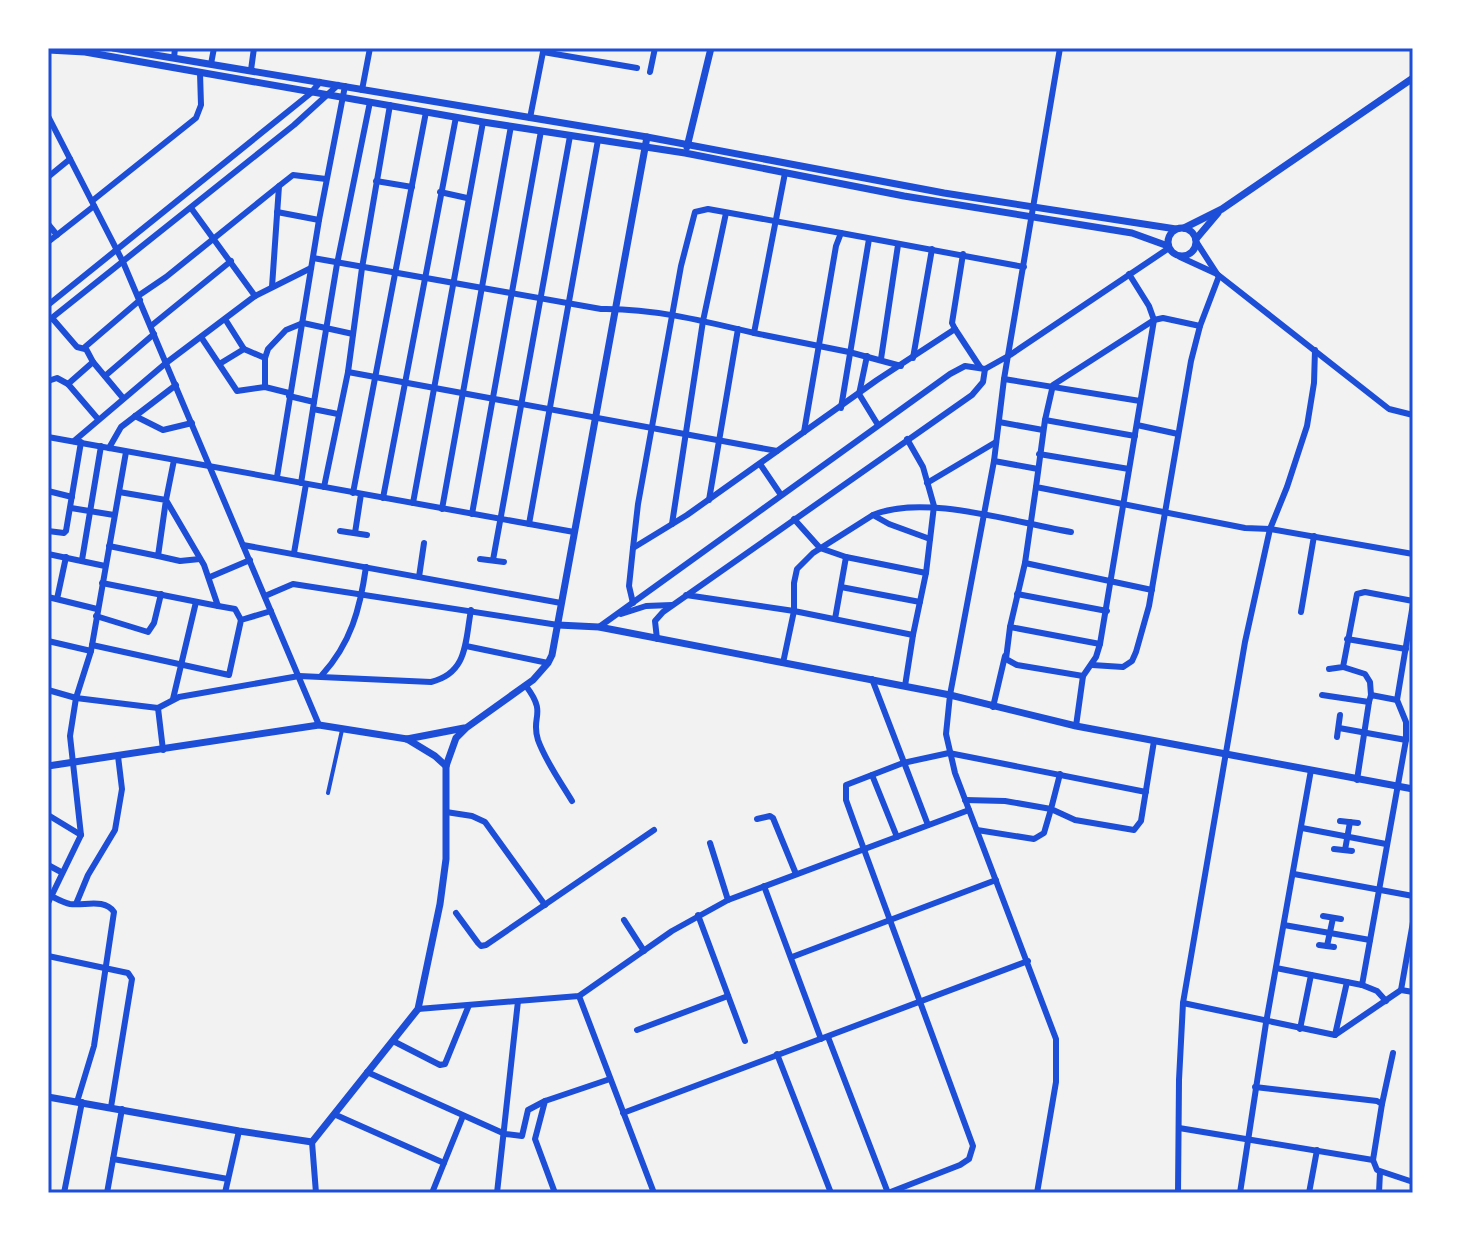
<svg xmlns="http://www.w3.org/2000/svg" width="1461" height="1241" font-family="Overpass,sans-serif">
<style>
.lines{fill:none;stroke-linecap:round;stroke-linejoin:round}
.pedestrian{stroke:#1d4ed8;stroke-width:4}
.minor{stroke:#1d4ed8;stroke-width:6}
.tertiary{stroke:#1d4ed8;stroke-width:7}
.neatline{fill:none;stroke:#1d4ed8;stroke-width:3}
</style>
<rect width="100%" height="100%" fill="#f2f2f2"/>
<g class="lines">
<polyline class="pedestrian" points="328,793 342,730"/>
<g class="minor">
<polyline points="543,52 637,68"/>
<polyline points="174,58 175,48"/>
<polyline points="211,64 214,48"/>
<polyline points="251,70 254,48"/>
<polyline points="650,72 655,48"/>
<polyline points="362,90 370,48"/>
<polyline points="48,116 123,262 319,725"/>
<polyline points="530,118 543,52"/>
<polyline points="48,177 70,159"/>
<polyline points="376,181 412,187"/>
<polyline points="440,192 467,198"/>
<polyline points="92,201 196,118 201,105 200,73"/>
<polyline points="191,208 255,296"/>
<polyline points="277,212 319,220"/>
<polyline points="48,224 57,235"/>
<polyline points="48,242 94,206"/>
<polyline points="1197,243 1217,274"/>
<polyline points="1180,257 1217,274 1389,409 1413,415"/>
<path d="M313 258 601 309C652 308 704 321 754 333L785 173"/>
<polyline points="272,287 279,186 293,175 326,179"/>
<polyline points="138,296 166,277 279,186"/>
<polyline points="48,305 311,93 320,82"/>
<polyline points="52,318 77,347 85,349"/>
<polyline points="225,319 244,349"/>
<polyline points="48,321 294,125 338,85"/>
<polyline points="151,326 231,261"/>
<polyline points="1200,326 1163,318 1154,320 1053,385 1045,420 1036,487 1245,528 1270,529 1413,554"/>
<polyline points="955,329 980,367"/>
<polyline points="754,333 849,352 901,366"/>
<polyline points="201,337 237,391 265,387 289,393"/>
<polyline points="867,356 859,394 878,425"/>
<polyline points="913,358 932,249"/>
<polyline points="881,359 898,245"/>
<polyline points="221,363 244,349 265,358"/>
<polyline points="348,372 777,451"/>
<polyline points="105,376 154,334"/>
<polyline points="1004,379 1140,401"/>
<polyline points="48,381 57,378 68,384 93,362"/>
<polyline points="68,384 98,419"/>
<polyline points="265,387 265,358 268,349 286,330 303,323 353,334"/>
<polyline points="289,396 314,402 313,409 338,414"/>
<polyline points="123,398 93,362 85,347 140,300"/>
<polyline points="314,402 337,264 370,102"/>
<polyline points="841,408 869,239"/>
<polyline points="135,416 163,430 192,423"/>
<polyline points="1045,420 1135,436"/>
<polyline points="999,422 1043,430"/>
<polyline points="1137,425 1178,434"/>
<polyline points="804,432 836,246 841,233 1024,267"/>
<polyline points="48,437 574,532"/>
<polyline points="74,441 166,363 255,296 311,268"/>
<polyline points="109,448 121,427 176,385"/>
<polyline points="1039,454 1129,469"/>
<polyline points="994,461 1038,469"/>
<polyline points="760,464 781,495"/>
<polyline points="277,477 319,220 345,86"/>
<polyline points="301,483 313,409"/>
<polyline points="927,483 996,442"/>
<polyline points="324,487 348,372 362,268 390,105"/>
<polyline points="48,491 72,497"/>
<polyline points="353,493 426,112"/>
<polyline points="383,498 456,117"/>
<polyline points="709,500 738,329"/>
<polyline points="413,503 483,122"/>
<polyline points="71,508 114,515"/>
<polyline points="442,509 511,126"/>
<polyline points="472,514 541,131"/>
<path d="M873 515C924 493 1016 523 1071 532"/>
<polyline points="794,519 820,548 846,557"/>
<polyline points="529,524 598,140"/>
<polyline points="672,524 703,321 726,213"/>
<polyline points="48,531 64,533 66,531 81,442"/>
<polyline points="340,531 367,535"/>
<polyline points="355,533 361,494"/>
<polyline points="243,545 561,603"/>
<polyline points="109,546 158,556 166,500 119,492"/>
<polyline points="633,548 638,504 681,266 695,212 708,209 841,233"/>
<polyline points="294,553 306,484"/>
<polyline points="48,554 105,566"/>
<polyline points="158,556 180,561 200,559"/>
<polyline points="480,559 504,562"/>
<polyline points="82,560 101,446"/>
<polyline points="493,560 570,136"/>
<polyline points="1025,563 1036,487"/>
<polyline points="210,577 250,560"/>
<polyline points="419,577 424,543"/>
<polyline points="102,583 218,606 204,565 166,500 174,460"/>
<polyline points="841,587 920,602"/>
<polyline points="1017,594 1107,611"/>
<polyline points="686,595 794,611 913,635 926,573 934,506 923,467 907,439"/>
<polyline points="265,596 293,584 558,625"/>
<polyline points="48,597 97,609"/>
<polyline points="57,599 66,557"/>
<polyline points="633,603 629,586 633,548 687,515 877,380 955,329 952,323 963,254"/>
<polyline points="218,606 235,609 241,620"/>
<polyline points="1301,612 1314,536"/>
<polyline points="621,614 646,606 672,605"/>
<polyline points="96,616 148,632 154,623 161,594"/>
<polyline points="835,619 846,557 926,573"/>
<polyline points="599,627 950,374 965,366 985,369 1010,355 1169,248"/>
<polyline points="1010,627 1100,644 1154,320 1149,306 1129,274"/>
<polyline points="657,639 655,621 663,612 972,395 983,382 985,369"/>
<polyline points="1347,639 1406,649"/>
<polyline points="48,641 91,651"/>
<polyline points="92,645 229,675 241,620 271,611"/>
<polyline points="466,646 548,663"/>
<polyline points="783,663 794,611 794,583 797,569 813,553 873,515 889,524 930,539"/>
<polyline points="1092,665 1123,667 1132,661 1136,652 1149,606 1191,361 1200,326 1219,276"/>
<polyline points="1343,667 1365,674 1370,682 1371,695"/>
<polyline points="1329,669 1343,667 1357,594 1365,592 1413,601"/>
<path d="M322 675C351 643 360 609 366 567"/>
<polyline points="1083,676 1017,665 1006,659 1010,627 1025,563 1152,590"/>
<polyline points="872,679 928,825"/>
<path d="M526 686C548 715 530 716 538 740 546 762 560 781 572 801"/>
<polyline points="905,686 913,635"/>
<path d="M48 690 76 698 158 708 179 697 299 676 431 682C468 673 465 642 471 610"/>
<polyline points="1322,695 1369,702 1371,695 1397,700"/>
<polyline points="173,699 196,602"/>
<polyline points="993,707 1005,656"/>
<polyline points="158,708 163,750"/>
<polyline points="1076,726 1083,676 1096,657 1100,644"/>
<polyline points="1339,728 1406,740"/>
<polyline points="1337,737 1340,715"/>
<polyline points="1060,774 1051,809 1075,820 1134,830 1141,821 1154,741"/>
<polyline points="872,775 897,837"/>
<polyline points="1357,780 1369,702"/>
<polyline points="965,800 1005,801 1051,809 1044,833 1034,839 977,830"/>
<polyline points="446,812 472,816 485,822 545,905"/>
<polyline points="48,815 81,835"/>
<polyline points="757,819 770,816 773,818 796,874"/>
<polyline points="1340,821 1358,823"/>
<polyline points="1302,828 1386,844"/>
<polyline points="710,843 728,900"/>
<polyline points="1334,849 1352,851"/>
<polyline points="1345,850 1350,822"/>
<polyline points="48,865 61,872"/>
<polyline points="1294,874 1413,896"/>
<polyline points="764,886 821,1039"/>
<path d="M51 896C57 899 64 903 70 904 85 906 104 898 114 912L94 1046 77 1102"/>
<polyline points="48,903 81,835 70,736 76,698 91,651 126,452"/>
<polyline points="76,904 88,875 115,830 122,789 118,756"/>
<polyline points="456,913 478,943 481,946 486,945 654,830"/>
<polyline points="698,915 745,1041"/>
<polyline points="1323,916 1341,919"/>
<polyline points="624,920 644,951"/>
<polyline points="1284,925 1370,940"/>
<polyline points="1319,945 1334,947"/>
<polyline points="1327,946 1333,918"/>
<polyline points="48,956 128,973 132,979 111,1107"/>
<polyline points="792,957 996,880"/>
<polyline points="1276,968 1362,985 1406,740 1406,722 1397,700 1413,604"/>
<polyline points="1362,985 1377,991 1386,1001"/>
<polyline points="1401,990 1413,922"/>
<polyline points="579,996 654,1193"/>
<polyline points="1183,1003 1335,1035 1401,990 1413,992"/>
<polyline points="418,1009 579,996 672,931 728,900 969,810"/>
<polyline points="1300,1029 1311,975"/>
<polyline points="637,1030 728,996"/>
<polyline points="1335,1035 1347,982"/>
<polyline points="828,1037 888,1193"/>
<polyline points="393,1041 440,1065 445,1064 469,1005"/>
<polyline points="777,1054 831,1193"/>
<polyline points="367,1072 505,1134 522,1136 528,1110 545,1101"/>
<polyline points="1255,1087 1377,1101 1382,1104 1373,1160"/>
<polyline points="1382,1104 1393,1053"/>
<polyline points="623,1113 1028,961"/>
<polyline points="336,1115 444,1163 432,1193"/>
<polyline points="1179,1128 1373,1160 1377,1170 1413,1182"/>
<polyline points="312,1142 316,1193"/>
<polyline points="113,1159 228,1179"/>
<polyline points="444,1163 463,1116"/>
<polyline points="64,1193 82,1102"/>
<polyline points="107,1193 122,1109"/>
<polyline points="225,1193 239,1131"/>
<polyline points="497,1193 518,1001"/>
<polyline points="555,1193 535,1139 545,1101 610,1079"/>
<polyline points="888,1193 960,1165 969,1159 973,1146 855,825 846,800 846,785 903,763 949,753 1146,792"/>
<polyline points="1037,1193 1056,1082 1056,1039 955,773 946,734 950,695 994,461 1004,379 1060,48"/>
<polyline points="1178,1193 1179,1080 1183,1003 1245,642 1270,529 1287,487 1307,426 1314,383 1315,350"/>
<polyline points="1240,1193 1266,1023 1311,770"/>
<polyline points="1309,1193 1317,1150"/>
<polyline points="1379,1193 1380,1172"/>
<polyline points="1412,1193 1413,1192"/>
</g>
<g class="tertiary">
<polyline points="113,48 647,137 944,193 1176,229"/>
<polyline points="48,50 85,52 483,122 685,153 904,196 1132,233 1168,246"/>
<polyline points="687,147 711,48"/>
<circle cx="1182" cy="242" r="14"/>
<polyline points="1184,228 1222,209 1413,78"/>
<polyline points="1196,239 1218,213"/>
<polyline points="558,625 599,627 950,695 1076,726 1413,789"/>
<polyline points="407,739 464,728"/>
<polyline points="48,766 319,725 407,739 435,756 446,766"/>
<polyline points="48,1097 239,1131 312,1142 418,1009 440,904 446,859 446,766 456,738 466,728 533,680 548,663 552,655 647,137"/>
</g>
</g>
<rect width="1461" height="1241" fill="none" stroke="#ffffff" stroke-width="100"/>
<rect x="50" y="50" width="1361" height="1141" class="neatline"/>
</svg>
